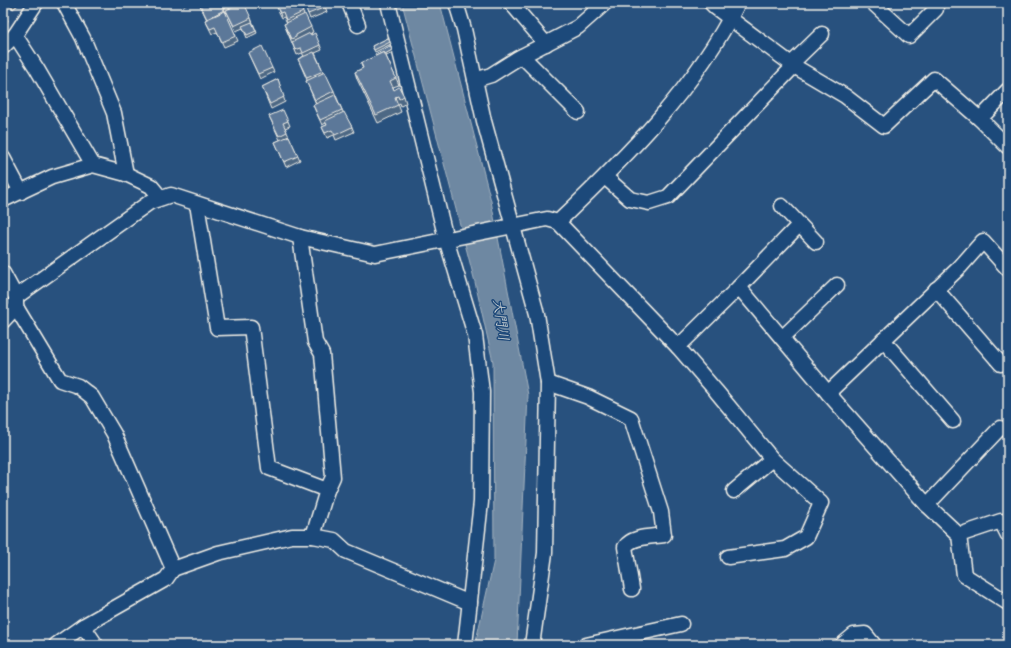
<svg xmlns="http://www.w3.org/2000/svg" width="1011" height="648" font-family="'Comic Neue','Klee One',sans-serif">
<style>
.water{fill:#6e88a2;stroke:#a4b2be}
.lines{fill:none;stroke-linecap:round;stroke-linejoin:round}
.street-casing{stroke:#f4f1e8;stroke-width:17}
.street{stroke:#1f4a7a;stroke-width:14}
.wall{fill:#4e6784;stroke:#f4f1e8}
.shaded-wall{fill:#40546b;stroke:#f4f1e8}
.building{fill:#5b7899;stroke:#f4f1e8}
.labels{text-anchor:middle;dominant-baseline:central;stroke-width:3;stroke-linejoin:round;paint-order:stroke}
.water-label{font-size:14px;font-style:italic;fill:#d9dcda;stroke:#1f4a7a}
</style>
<rect width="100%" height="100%" fill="#28517e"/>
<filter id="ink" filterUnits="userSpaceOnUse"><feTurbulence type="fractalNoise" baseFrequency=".025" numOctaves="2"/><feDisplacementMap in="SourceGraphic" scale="8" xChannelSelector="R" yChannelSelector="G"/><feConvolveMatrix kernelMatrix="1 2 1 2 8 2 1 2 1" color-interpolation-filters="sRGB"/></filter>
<g filter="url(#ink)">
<polygon class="water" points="402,3 440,3 491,201 528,395 517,645 475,645 494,560 493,362 475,282"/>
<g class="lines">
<g class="street-casing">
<g id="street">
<polyline points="64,3 83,38 114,113 126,174"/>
<polyline points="349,3 358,25"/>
<polyline points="388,3 446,239 475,335 482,392 481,502 465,645"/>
<polyline points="456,3 464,29 484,121 537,314 548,383 545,553 532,645"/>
<polyline points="511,3 546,44"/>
<polyline points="711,3 716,8 794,66 845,96 884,126 934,79 980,119 1008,147"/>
<polyline points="873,3 909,36 936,9"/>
<polyline points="15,35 37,69 93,165"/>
<polyline points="3,47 15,35 36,3"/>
<polyline points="522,56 578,112"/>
<polyline points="791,64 822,34"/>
<polyline points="475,80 491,75 518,58 578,27 605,3"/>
<polyline points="980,119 1008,90"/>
<polyline points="3,158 21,192"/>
<polyline points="605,177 630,199 649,203 668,197 794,66"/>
<polyline points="3,200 52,177 93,165 126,174 151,186 161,198"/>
<polyline points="197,204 217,328 251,327 269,468 327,490 313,536"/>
<polyline points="782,206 816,242"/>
<polyline points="558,222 678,347 739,287 828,393"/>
<polyline points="300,237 315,342 322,354 333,477 327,490"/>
<polyline points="3,273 16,297 16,307 3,321"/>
<polyline points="739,287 799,225"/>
<polyline points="936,289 1001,364"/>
<path d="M16 297 150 202 171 195 300 237 375 254 547 219 558 222C627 156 695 89 738 3"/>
<polyline points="16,307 60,380 78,386 92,397 114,434 173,569 166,579 83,626 96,645"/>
<polyline points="782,338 837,285"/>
<polyline points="883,340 953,421"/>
<polyline points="678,347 716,391 772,459 734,491"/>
<path d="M548 383 588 397 631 418 661 512 664 535C652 537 632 536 625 547L632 589"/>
<polyline points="927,505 828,393 960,267 983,241 1008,269"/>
<polyline points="959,535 927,505 1000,428"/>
<polyline points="1008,535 1001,521 959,535 964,575 1008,603"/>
<polyline points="728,557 785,549 806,537 821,503 772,459"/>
<polyline points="173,569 218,553 292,536 313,536 334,540 346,551 470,603"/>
<polyline points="56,645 83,626"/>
<polyline points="586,645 681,624"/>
<polyline points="842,645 854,635 865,634 874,645"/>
</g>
</g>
<use href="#street" class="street"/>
</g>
<g class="wall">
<polygon points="7,3 20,3 13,9"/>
<polygon points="183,3 190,3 184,6"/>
<polygon points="199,3 221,3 238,41 224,47 217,32 212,34 205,20 207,20"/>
<polygon points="222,3 241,3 251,18 257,33 247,38 243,28 236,31 227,12 226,13"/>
<polygon points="277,3 299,3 304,15 311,27 313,32 311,33 320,45 322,50 315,53 324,73 334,91 343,112 352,127 354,132 336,140 334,135 327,138 322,127 327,125 326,123 322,125 315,110 313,105 316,104 308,85 306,81 307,80 298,59 304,56 302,53 297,55 284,24 287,23 284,17 282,18 279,12 277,7 278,6"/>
<polygon points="304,3 329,3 329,5 325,6 327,12 310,19"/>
<polygon points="368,3 378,3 369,6"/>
<polygon points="388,38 391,44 375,52 372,46"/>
<polygon points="392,50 393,53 386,56 396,78 399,85 393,87 394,90 404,96 406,103 401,106 400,103 398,104 401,112 378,123 357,79 355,72 363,68 361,63 376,56"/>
<polygon points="248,53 272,68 274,72 260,79"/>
<polygon points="278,79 285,102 271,109 262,87"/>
<polygon points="269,116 288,121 290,126 285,128 300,160 286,167 275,142 280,140"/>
</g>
<g class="shaded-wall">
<polygon points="12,3 20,3 13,9 11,4"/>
<polygon points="7,19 8,21 3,25 3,22"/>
</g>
<g class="building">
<polygon points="199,3 221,3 224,10 207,19"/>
<polygon points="222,3 236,3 224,8"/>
<polygon points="242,3 244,3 251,18 234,26 226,10"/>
<polygon points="285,3 299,3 303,12 286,20 283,12 280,13 277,7"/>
<polygon points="304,3 324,3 326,7 308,14"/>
<polygon points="225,11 236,36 222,42 215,27 210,29 205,20"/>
<polygon points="3,14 7,19 3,22"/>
<polygon points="305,14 311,27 296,35 296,37 291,39 284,24"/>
<polygon points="252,22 256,31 247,35 242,26"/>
<polygon points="310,33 311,35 315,33 320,45 303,53 301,48 295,50 292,42"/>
<polygon points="388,38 390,42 374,50 372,46"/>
<polygon points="262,46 272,68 258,74 248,53"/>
<polygon points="390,46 392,50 385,54 384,52 376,56 375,54"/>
<polygon points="314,52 323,71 307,78 298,59"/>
<polygon points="384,52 396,78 390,81 394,90 399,87 404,96 399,99 398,96 395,97 398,105 376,115 355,72 363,68 361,63"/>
<polygon points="325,72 334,91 315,100 306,81"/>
<polygon points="278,79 284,97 270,104 262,87"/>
<polygon points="335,95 342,110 320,120 313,105"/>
<polygon points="283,110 288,121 283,123 287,132 279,136 269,116"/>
<polygon points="344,112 352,127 335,135 332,130 325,133 322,127 327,125 325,121"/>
<polygon points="289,136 298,156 284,162 275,142"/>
</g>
</g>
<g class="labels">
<g class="water-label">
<text transform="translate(501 320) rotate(82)">大門川</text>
</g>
</g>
<rect width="1011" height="648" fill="none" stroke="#1f4a7a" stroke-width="16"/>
<rect x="8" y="8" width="995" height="632" fill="none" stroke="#f4f1e8" stroke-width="1.5" filter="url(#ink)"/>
</svg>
